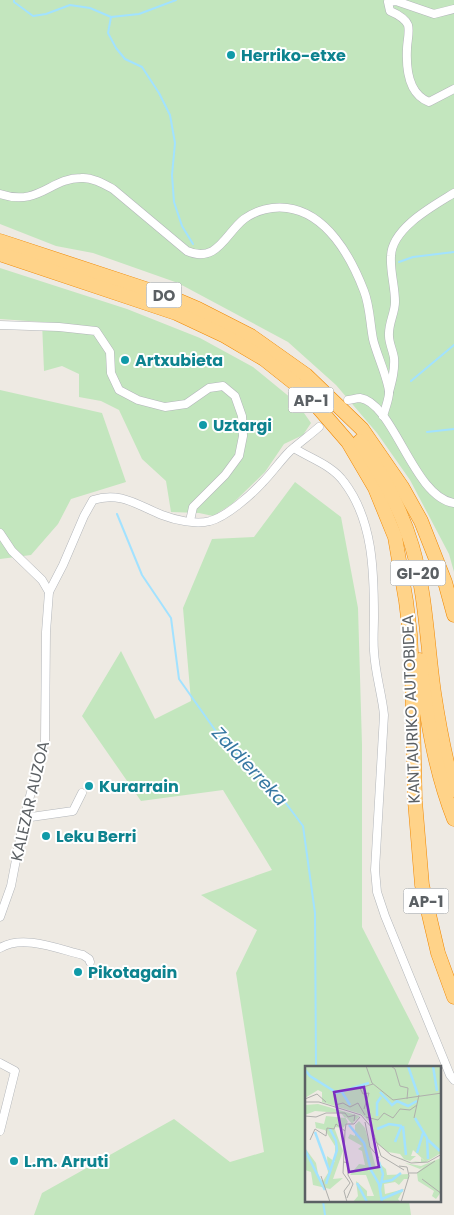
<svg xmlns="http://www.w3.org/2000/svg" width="454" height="1215" font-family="Poppins,sans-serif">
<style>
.green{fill:#c3e6be}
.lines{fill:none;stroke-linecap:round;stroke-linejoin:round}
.stream{stroke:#a2e2ff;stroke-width:2}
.minor-casing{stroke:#b3b6ba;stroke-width:9}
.motorway-casing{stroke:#f18800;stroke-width:15}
.minor{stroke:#fff;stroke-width:8}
.motorway{stroke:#ffd389;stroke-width:14}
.culture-dot{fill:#0f9aa8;stroke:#fff;stroke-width:2}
.labels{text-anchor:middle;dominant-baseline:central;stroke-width:4;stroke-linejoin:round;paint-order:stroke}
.shield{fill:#fff;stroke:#8c9092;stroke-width:1}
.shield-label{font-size:15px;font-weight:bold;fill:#5b6064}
.culture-label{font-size:16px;font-weight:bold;fill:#0d838f;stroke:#fff;text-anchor:start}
.street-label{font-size:16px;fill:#5b6064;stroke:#fff}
.water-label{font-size:18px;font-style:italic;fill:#3778a2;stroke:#fff}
.inset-river{fill:none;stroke:#a2e2ff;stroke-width:2.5}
.inset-road{fill:none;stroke:#afafac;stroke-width:1}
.view{fill:#7b2cbf;fill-opacity:0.15;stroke:#7b2cbf;stroke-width:2.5}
.inset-edge{fill:none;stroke:#5b6064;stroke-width:2.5}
</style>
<rect width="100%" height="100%" fill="#eeeae3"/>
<g class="green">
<polygon points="0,0 454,0 454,572 449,554 410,480 377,433 336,385 288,342 178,283 93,253 56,246 0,224"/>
<polygon points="0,268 127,309 200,338 253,367 297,403 311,423 303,435 284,444 265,472 232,504 213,516 199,513 171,512 166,481 142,459 119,410 101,401 79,397 79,374 62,366 44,371 42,322 0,319"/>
<polygon points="0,390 102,413 126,482 71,499 58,524 31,555 0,559"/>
<polygon points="295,482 341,517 358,608 362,745 362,927 419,1038 407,1067 306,1068 306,1201 409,1201 411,1215 34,1215 42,1193 174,1119 230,1162 264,1152 236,973 257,930 201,895 272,870 223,790 141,801 82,716 121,651 155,719 191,701 183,608 212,539 254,537"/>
</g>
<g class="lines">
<g class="stream">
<polyline points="14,0 14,2 33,16 46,14 70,5 90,8 111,17 139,14 176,0"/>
<polyline points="111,17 108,33 116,48 125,59 142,67 159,93 170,115 175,143 172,175 174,202 182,226 193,244"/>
<polyline points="399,262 413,257 454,252"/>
<polyline points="411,381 454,345"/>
<polyline points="427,432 454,429"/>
<polyline points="117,514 142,575 171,618 179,679 220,737 276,790 303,826 315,913 316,1068"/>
<polyline points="323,1201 325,1215"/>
</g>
<g class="minor-casing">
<g id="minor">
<path d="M454 9 434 14 396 1 388 2 390 11C397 14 405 18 408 25 410 32 407 42 407 49 406 69 408 94 429 102L454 89"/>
<path d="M0 194C39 207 50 178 81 178 92 177 104 184 113 189L187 251C217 264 225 234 244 219 256 210 273 206 287 208 327 213 351 257 364 291 370 306 370 324 373 339 376 353 390 383 389 394 388 402 385 409 383 416"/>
<polyline points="0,325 59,327 96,331 110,352 111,373 119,390 138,400 165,407 186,404 209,388 223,386 235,396 242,416 243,436 239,456 225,475 193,507 190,521"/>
<path d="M389 392C392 381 395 370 394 358 393 351 389 343 389 336 388 324 395 313 395 302 395 286 390 272 391 256 392 228 433 206 454 193"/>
<path d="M348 400C351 400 356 398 360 398 394 403 413 497 454 503"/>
<path d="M294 448C311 459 332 465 344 482 373 520 374 571 374 617 374 628 373 640 374 651 375 673 382 694 384 715L375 870 377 892 385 916 450 1075 454 1080"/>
<polyline points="0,533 12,551 42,580 49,592"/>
<polyline points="24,818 73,811 82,793"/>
<path d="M0 917 11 886 24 818 45 741 46 632 49 592 63 565 84 516 93 500C120 491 137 505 162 515 175 520 196 525 210 521 226 517 251 495 262 483 272 473 280 461 290 451 299 443 310 435 319 427"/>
<path d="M0 948C23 934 58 949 83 955L89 959 90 962"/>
<polyline points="0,1063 15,1071 0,1131"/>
</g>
</g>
<g class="motorway-casing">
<g id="motorway">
<polyline points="0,241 170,297 198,309 251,336 306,375 362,429 402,487 421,521 445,582 454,615"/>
<polyline points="0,254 176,313 225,336 264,359 303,390 348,442 375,488 395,537 406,601 410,634 412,671 415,801 422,885 438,953 454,997"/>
<path d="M360 441C382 474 401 508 412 546 426 594 427 644 434 693 439 726 445 758 454 790"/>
<path d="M420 660C426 714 434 768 454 819"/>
</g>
</g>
<use href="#minor" class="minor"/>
<use href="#motorway" class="motorway"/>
</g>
<g class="culture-dot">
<circle cx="231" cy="55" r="5"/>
<circle cx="125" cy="360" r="5"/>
<circle cx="203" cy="425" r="5"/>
<circle cx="89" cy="786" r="5"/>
<circle cx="46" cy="836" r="5"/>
<circle cx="78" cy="972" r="5"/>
<circle cx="14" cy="1161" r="5"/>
</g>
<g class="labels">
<g class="shield">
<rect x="146.5" y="282.5" width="35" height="25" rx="4"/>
<rect x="288.5" y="387.5" width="45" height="25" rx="4"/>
<rect x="390.5" y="560.5" width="55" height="25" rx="4"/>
<rect x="403.5" y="888.5" width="45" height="25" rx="4"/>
</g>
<g class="shield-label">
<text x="164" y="295">DO</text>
<text x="311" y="400">AP-1</text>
<text x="418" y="573">GI-20</text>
<text x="426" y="901">AP-1</text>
</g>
<g class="culture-label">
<text x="241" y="55">Herriko-etxe</text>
<text x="135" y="360">Artxubieta</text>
<text x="213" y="425">Uztargi</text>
<text x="99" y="786">Kurarrain</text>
<text x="56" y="836">Leku Berri</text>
<text x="88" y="972">Pikotagain</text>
<text x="24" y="1161">L.m. Arruti</text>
</g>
<g class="street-label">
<text transform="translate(411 709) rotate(-92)">KANTAURIKO AUTOBIDEA</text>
<text transform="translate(30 801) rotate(-77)">KALEZAR AUZOA</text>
</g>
<g class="water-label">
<text transform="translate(250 766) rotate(47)">Zaldierreka</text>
</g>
</g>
<g transform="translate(305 1066)">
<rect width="136" height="136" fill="#eeeae3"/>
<path d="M0 0H136V87L121 96 108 84 106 90H111L105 95 116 96V92L121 96 115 97 97 93 92 91 99 93 95 88 83 86 72 77 66 57 56 48 17 36V26L13 24 0 32ZM13 38 55 50 47 58 42 52 40 51 43 56 38 62 29 61 38 85 28 113 38 112 25 123 8 119 6 106 0 104V82L11 97 14 113 18 115 23 107 22 90 30 96V80L20 64 11 62 10 56 19 58 21 50 40 52 36 47 10 45 0 49V39ZM54 55 60 62 71 102 75 98 81 103 82 109 104 108 103 113H99L94 119 90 116 79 118 80 128 99 123 93 133 95 136H48L53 130 51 115 62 125V130H69L61 109H45L54 98 60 99 57 85 53 83 57 80 43 72 45 68 50 70V59ZM136 92V126L131 133 127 130 129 125 113 115 112 107 119 100 115 103 100 97 116 100Z" fill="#c3e6be"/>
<path class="inset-river" d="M103 0 113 29M128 0 132 25M0 4 5 10 32 27 64 17M37 26 45 39M75 26 87 39 92 35 103 40 112 35M72 50V37L76 31M110 52 122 72 123 93M44 59 59 77 66 104 74 118 77 136M98 60 101 89M72 63 84 58 97 60M10 66 24 104M123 74 135 85M90 76 96 61M0 84 20 124M112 87 118 67M74 96 78 108 75 123M77 116 87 114 96 107M52 117 62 136M21 118 32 84 31 75 25 63M77 133 98 124"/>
<path class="inset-road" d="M61 0 67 17 88 34 137 27M86 0 90 3 95 20 103 22 102 33M0 33 12 28 21 36M0 36H14L56 49 67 62 76 90 99 104M30 39 38 37 45 41 53 37 60 49M59 43 64 27 58 28 55 22 68 18M0 50 11 51 21 47H40L43 51 50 49 49 55M61 51 73 54 79 47 88 52 95 43 105 44 112 39M109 52 114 29M60 56 65 81 74 92M5 74 10 63 21 70 22 62 29 63 31 58 40 65M71 76 86 89 106 97 123 96 137 88M39 96 43 97V109L48 118 42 132M94 100 102 101 104 110 96 136M104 107H112L130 95M16 110 25 136M117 113 137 128M42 136 39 125 45 117 38 107 40 65 41 58H49L55 51"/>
<path class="view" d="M59 21 74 101 44 106 29 26Z"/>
<rect width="136" height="136" class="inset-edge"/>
</g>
</svg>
